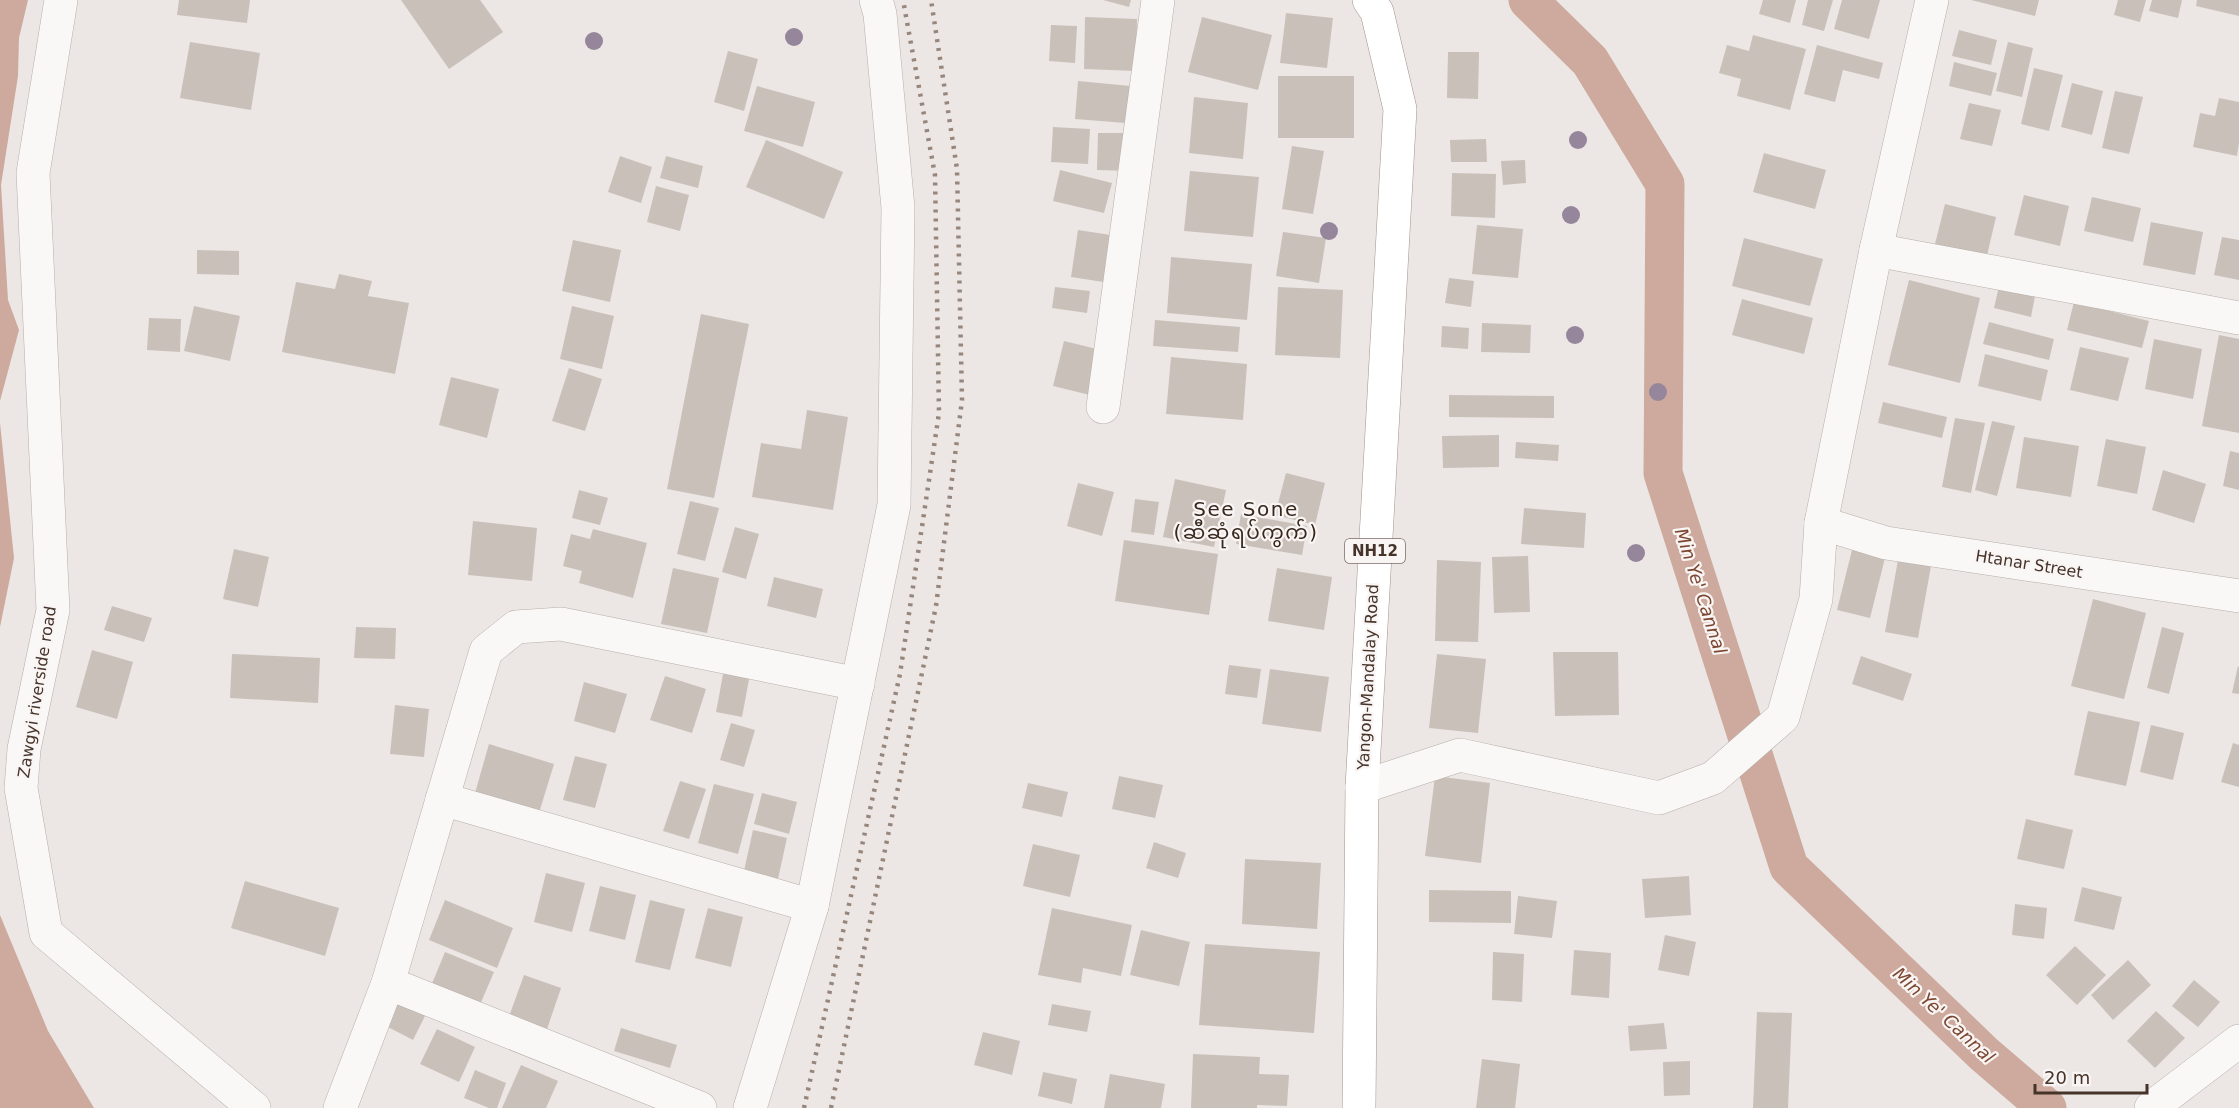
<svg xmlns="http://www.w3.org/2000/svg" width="2239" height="1108" font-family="'DejaVu Sans','Noto Sans Myanmar',sans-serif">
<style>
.water{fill:#cdaa9d}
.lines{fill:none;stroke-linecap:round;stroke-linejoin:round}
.canal{stroke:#cdaa9d;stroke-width:39}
.building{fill:#cac0ba}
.minor-casing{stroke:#b7aea8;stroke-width:34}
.highway-casing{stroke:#a4938a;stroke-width:34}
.minor{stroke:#faf8f7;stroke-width:33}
.highway{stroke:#fff;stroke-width:33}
.rail{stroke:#97867c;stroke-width:4.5;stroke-dasharray:3 6;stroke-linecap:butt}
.tree{fill:#96869c}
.labels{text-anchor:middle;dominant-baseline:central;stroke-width:4.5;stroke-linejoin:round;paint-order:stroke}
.shield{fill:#f9f5f4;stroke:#7c6e67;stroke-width:1.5}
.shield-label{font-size:15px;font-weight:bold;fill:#46342a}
.street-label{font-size:16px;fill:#46342a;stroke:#f9f5f4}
.water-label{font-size:18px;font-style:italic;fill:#7c4731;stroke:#f9f5f4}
.quarter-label{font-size:20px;letter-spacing:1.5px;fill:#37271c;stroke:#f9f5f4}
</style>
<rect width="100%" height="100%" fill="#ece7e4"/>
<g class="water">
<polygon points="0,0 28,0 19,38 18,76 1,185 8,300 19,330 0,401"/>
<polygon points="0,423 14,558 0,627"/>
<polygon points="0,915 48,1031 94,1108 0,1108"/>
</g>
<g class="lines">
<polyline class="canal" points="1528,0 1590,61 1665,184 1663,473 1789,867 1984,1054 2047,1108"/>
</g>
<g class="building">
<polygon points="179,0 250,0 247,23 177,15"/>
<polygon points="401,0 480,0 503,32 449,69"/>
<polygon points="1103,0 1131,0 1129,7"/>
<polygon points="1763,0 1796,0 1790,23 1759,14"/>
<polygon points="1808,0 1833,0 1824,31 1802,25"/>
<polygon points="1842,0 1880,0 1869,39 1834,29"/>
<polygon points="1971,0 2039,0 2035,16"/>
<polygon points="2118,0 2146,0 2140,22 2114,15"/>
<polygon points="2152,0 2182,0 2178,18 2149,11"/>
<polygon points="2197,0 2239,0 2239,16 2196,6"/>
<polygon points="1286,13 1333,18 1327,68 1280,63"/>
<polygon points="1085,17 1137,19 1136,71 1084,69"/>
<polygon points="1202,17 1272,35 1258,90 1188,72"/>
<polygon points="1051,25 1077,26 1075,63 1049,61"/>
<polygon points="1959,30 1997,40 1991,65 1952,56"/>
<polygon points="1753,35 1806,49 1790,110 1737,96 1741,79 1719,73 1727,45 1749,51"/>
<polygon points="190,42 260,53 251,110 180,98"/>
<polygon points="2008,42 2033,48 2022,97 1996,91"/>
<polygon points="1817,45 1883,63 1879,79 1843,70 1835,102 1804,94"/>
<polygon points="728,51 758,59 744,111 714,102"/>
<polygon points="1448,52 1479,52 1478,99 1447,98"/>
<polygon points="1954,62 1997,73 1991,96 1949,86"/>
<polygon points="2034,68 2063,75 2049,131 2021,124"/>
<rect x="1278" y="76" width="76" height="62"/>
<polygon points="1078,81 1141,87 1138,124 1075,119"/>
<polygon points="2072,83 2103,91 2092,135 2061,127"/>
<polygon points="757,86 815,102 803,147 744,131"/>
<polygon points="2115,91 2143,97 2129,154 2102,148"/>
<polygon points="1194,97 1248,103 1243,159 1189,153"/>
<polygon points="2219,98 2239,102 2239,143 2237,156 2193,147 2200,113 2215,116"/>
<polygon points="1969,103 2001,110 1992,146 1960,139"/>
<polygon points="1053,127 1090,129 1088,164 1051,162"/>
<polygon points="1098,133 1129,133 1129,171 1097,170"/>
<polygon points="1486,139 1487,162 1451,162 1450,140"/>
<polygon points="766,140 843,172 824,219 746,187"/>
<polygon points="1292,146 1324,151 1313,214 1282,209"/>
<polygon points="1764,153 1826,170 1815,209 1753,192"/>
<polygon points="620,156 652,167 641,203 608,192"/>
<polygon points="666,156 703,166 698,188 660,178"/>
<polygon points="1525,160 1526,183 1503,185 1501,161"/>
<polygon points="1060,170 1112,183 1104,213 1053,201"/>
<polygon points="1190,171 1259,177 1253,237 1184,231"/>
<polygon points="1452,173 1496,174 1495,218 1451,216"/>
<polygon points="656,186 689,195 680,231 647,222"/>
<polygon points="2024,195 2069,206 2060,246 2014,235"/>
<polygon points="2092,197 2141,208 2133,242 2084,231"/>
<polygon points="1945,204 1996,217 1985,264 1933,252"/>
<polygon points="2151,222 2203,232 2195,275 2143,265"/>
<polygon points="1477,225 1523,229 1518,278 1472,274"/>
<polygon points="1078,230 1117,236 1110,283 1071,277"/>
<polygon points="1283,232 1326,238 1319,283 1276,276"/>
<polygon points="2222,237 2239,240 2239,280 2214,275"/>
<polygon points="1744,238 1823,259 1810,306 1732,286"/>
<polygon points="573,240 621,250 610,302 562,291"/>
<polygon points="197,250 239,251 239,275 197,274"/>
<polygon points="1171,257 1252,264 1247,320 1167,313"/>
<polygon points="339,274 372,281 368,296 409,303 395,374 282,352 296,282 335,289"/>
<polygon points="1449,278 1474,281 1471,307 1445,303"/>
<polygon points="1909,280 1980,298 1960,383 1888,365"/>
<polygon points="1999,286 2035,296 2031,317 1994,308"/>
<polygon points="1055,287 1090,291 1087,313 1052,308"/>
<polygon points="1278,287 1343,290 1340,358 1275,355"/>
<polygon points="1742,299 1813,318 1804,354 1732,335"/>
<polygon points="2074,302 2149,321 2142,348 2067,330"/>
<polygon points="194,306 240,316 230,361 184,351"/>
<polygon points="572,306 614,316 602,369 560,359"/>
<polygon points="701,314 749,324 714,498 667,489"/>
<polygon points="149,318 181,319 180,352 147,350"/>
<polygon points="1155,320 1240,327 1238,352 1153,346"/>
<polygon points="1989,322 2054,339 2049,360 1983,344"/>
<polygon points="1482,323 1531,325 1530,353 1481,352"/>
<polygon points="1442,326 1469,328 1468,349 1441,347"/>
<polygon points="2219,335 2239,339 2239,433 2202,426"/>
<polygon points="2154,339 2202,349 2193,399 2145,389"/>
<polygon points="1064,341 1105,351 1094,396 1053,386"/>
<polygon points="2080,347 2129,358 2118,401 2070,390"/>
<polygon points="1985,354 2048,370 2041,401 1978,386"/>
<polygon points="1171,357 1247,364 1243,420 1166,414"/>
<polygon points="569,368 602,379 585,431 552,421"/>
<polygon points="451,377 499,389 487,438 439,425"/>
<polygon points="1449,395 1554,396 1554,418 1449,417"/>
<polygon points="1883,402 1947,417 1942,438 1878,423"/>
<polygon points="807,410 848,417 833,510 752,497 761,443 801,449"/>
<polygon points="1955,418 1985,423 1971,493 1942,487"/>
<polygon points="1992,421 2015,426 1997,496 1975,490"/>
<polygon points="1499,435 1499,467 1443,468 1442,436"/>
<polygon points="2024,437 2079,446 2071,497 2016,488"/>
<polygon points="2106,439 2146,447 2137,494 2097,486"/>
<polygon points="1516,442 1559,445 1558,461 1515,458"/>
<polygon points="2230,451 2239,453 2239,490 2223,486"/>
<polygon points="2163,470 2206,484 2194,523 2152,510"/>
<polygon points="1286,473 1325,483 1315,525 1275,515"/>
<polygon points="1175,479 1226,490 1214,547 1163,537"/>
<polygon points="1078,483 1114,492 1102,536 1067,526"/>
<polygon points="579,490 608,498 600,525 572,518"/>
<polygon points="1135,499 1159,502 1154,535 1131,532"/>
<polygon points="690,501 719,508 705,561 677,554"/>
<polygon points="1524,508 1586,513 1584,548 1521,544"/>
<polygon points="1241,514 1307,526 1302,555 1236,544"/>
<polygon points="473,521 537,528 532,581 468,575"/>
<polygon points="735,527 759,534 746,579 722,572"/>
<polygon points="593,529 647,543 633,598 579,583 582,571 563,566 571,534 590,539"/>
<polygon points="1124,540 1218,554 1209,615 1115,601"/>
<polygon points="1853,546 1886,554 1870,618 1837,610"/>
<polygon points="234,549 269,557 258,607 223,599"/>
<polygon points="1528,556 1530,612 1494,613 1492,557"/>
<polygon points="1437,560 1481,562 1478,642 1435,641"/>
<polygon points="1898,560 1931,566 1918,638 1885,632"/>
<polygon points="673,568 719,578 707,633 661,624"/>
<polygon points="1277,568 1332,577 1324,630 1268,621"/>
<polygon points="774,577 823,589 816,618 767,606"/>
<polygon points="2093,599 2146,613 2124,699 2071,686"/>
<polygon points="112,606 152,618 144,642 104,630"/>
<polygon points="356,627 396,628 395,659 354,658"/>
<polygon points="2162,627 2184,633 2169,694 2147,688"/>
<polygon points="92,650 133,662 117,719 76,707"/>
<polygon points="1553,652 1618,652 1619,715 1555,716"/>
<polygon points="232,654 320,658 318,703 230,698"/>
<polygon points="1437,654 1486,659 1478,733 1429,728"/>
<polygon points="1861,656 1912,674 1903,701 1852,684"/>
<polygon points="1229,665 1261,669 1257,698 1225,694"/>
<polygon points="2238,666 2239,667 2239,694 2232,693"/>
<polygon points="724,669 750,674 742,717 716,712"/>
<polygon points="1270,669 1329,677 1321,732 1262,724"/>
<polygon points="665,676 706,689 692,733 650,720"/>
<polygon points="584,682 627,694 615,733 574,721"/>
<polygon points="395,705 429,709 424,757 390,754"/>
<polygon points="2088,711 2140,722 2126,786 2074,775"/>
<polygon points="731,723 755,730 744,767 720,760"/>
<polygon points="2151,725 2184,733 2173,780 2140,772"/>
<polygon points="2233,743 2239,745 2239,787 2221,782"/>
<polygon points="489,744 554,764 539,813 475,793"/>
<polygon points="575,756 607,764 595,808 563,800"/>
<polygon points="1119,776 1163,785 1155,818 1112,809"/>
<polygon points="1435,776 1490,783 1481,863 1425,856"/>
<polygon points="680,781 706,789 689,839 663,831"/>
<polygon points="1028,783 1068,792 1062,817 1022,808"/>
<polygon points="714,784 754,794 738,854 698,843"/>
<polygon points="762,793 797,802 789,834 754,824"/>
<polygon points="2026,819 2073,830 2064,869 2017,859"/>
<polygon points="753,830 787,838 776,888 742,880"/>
<polygon points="1154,842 1186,853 1178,878 1146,868"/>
<polygon points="1033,844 1080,855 1070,897 1023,886"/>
<polygon points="1245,859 1321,863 1317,929 1242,924"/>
<polygon points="546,873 585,883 572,932 534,922"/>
<polygon points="1689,876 1691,915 1645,918 1642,879"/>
<polygon points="245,881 339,908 325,956 231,928"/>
<polygon points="600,886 636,895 625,940 589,931"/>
<polygon points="2082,887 2122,897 2114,930 2074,921"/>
<polygon points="1429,890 1511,891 1511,923 1429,922"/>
<polygon points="1518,896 1557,901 1552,938 1514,934"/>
<polygon points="445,900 513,928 497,968 429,940"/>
<polygon points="650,900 685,909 670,970 635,962"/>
<polygon points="2015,904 2047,908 2044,939 2012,935"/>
<polygon points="708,908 743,917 731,967 695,958"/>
<polygon points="1052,908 1132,925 1121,976 1083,968 1081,983 1038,975"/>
<polygon points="1141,930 1190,942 1179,986 1130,975"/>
<polygon points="1665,935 1696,942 1689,976 1658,970"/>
<polygon points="1205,944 1320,952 1314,1033 1199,1025"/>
<polygon points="2075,946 2106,975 2077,1005 2046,975"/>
<polygon points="1574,950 1611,953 1609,998 1571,995"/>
<polygon points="445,952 494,972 479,1007 431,986"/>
<polygon points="1493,952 1524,954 1522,1002 1492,1000"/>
<polygon points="2128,960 2151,985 2113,1020 2091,995"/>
<polygon points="524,975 561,988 545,1035 507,1022"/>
<polygon points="2194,980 2220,1002 2198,1027 2172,1006"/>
<polygon points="400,998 427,1012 413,1040 386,1026"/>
<polygon points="1052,1004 1091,1011 1087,1032 1048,1025"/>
<polygon points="2156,1011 2185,1038 2155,1068 2127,1041"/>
<polygon points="1757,1012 1792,1013 1788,1108 1753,1108"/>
<polygon points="1664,1023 1667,1049 1630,1051 1628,1026"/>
<polygon points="621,1028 677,1045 670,1068 614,1051"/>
<polygon points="437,1029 475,1047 459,1082 420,1064"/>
<polygon points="983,1032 1020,1041 1012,1075 974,1065"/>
<polygon points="1193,1054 1260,1057 1259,1074 1289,1075 1287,1106 1257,1105 1257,1108 1191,1108"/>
<polygon points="1482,1059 1520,1064 1515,1108 1476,1108"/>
<polygon points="1690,1061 1690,1095 1664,1096 1663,1062"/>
<polygon points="521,1065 558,1081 546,1108 502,1108"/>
<polygon points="475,1070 506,1083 497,1108 489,1108 464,1098"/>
<polygon points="1043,1072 1077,1079 1072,1104 1038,1096"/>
<polygon points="1110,1074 1165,1084 1161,1108 1104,1108"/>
</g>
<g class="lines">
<g class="minor-casing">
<g id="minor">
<polyline points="61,0 33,173 53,610 24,749 21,788 46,933 254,1108"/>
<polyline points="1876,250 2239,318"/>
<polyline points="1103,407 1158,0"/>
<polyline points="1821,523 1886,543 2239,596"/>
<polyline points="1362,787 1460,755 1659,798 1713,778 1783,717 1816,599 1821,523 1876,250 1932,0"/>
<polyline points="442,799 812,906"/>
<polyline points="340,1108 388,983"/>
<polyline points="700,1108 388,983 486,651 516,627 561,624 858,684"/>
<polyline points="750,1108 812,906 894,505 898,208 880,14 876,0"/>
<polyline points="2151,1108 2239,1041"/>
</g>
</g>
<g class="highway-casing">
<polyline id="highway" points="1359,1108 1362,787 1400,109 1377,12 1369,0"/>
</g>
<use href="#minor" class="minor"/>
<use href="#highway" class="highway"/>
<g class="rail">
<polyline points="804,1108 900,674 939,413 935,175 903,0"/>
<polyline points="831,1108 936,606 962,400 957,169 931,0"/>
</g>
</g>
<g class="tree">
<circle cx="794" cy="37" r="9"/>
<circle cx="594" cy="41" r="9"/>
<circle cx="1578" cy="140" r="9"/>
<circle cx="1571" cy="215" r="9"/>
<circle cx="1329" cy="231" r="9"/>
<circle cx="1575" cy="335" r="9"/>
<circle cx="1658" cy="392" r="9"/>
<circle cx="1636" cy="553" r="9"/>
</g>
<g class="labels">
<rect class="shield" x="1345" y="539" width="60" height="24" rx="4.5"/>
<g class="shield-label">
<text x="1375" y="551">NH12</text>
</g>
<g class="street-label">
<text transform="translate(2029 564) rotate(9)">Htanar Street</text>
<text transform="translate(1368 677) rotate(-87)">Yangon-Mandalay Road</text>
<text transform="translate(37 692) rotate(-81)">Zawgyi riverside road</text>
</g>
<g class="water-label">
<text transform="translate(1701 591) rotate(72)">Min Ye' Cannal</text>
<text transform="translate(1944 1015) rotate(43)">Min Ye' Cannal</text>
</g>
<g class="quarter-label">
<text x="1246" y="509">See Sone<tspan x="1246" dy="23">(ဆီဆုံရပ်ကွက်)</tspan></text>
</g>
</g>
<path d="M2035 1084v9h112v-9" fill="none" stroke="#46342a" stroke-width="3"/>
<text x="2044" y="1084" font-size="18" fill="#46342a" stroke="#f9f5f4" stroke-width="4.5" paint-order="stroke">20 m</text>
</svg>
